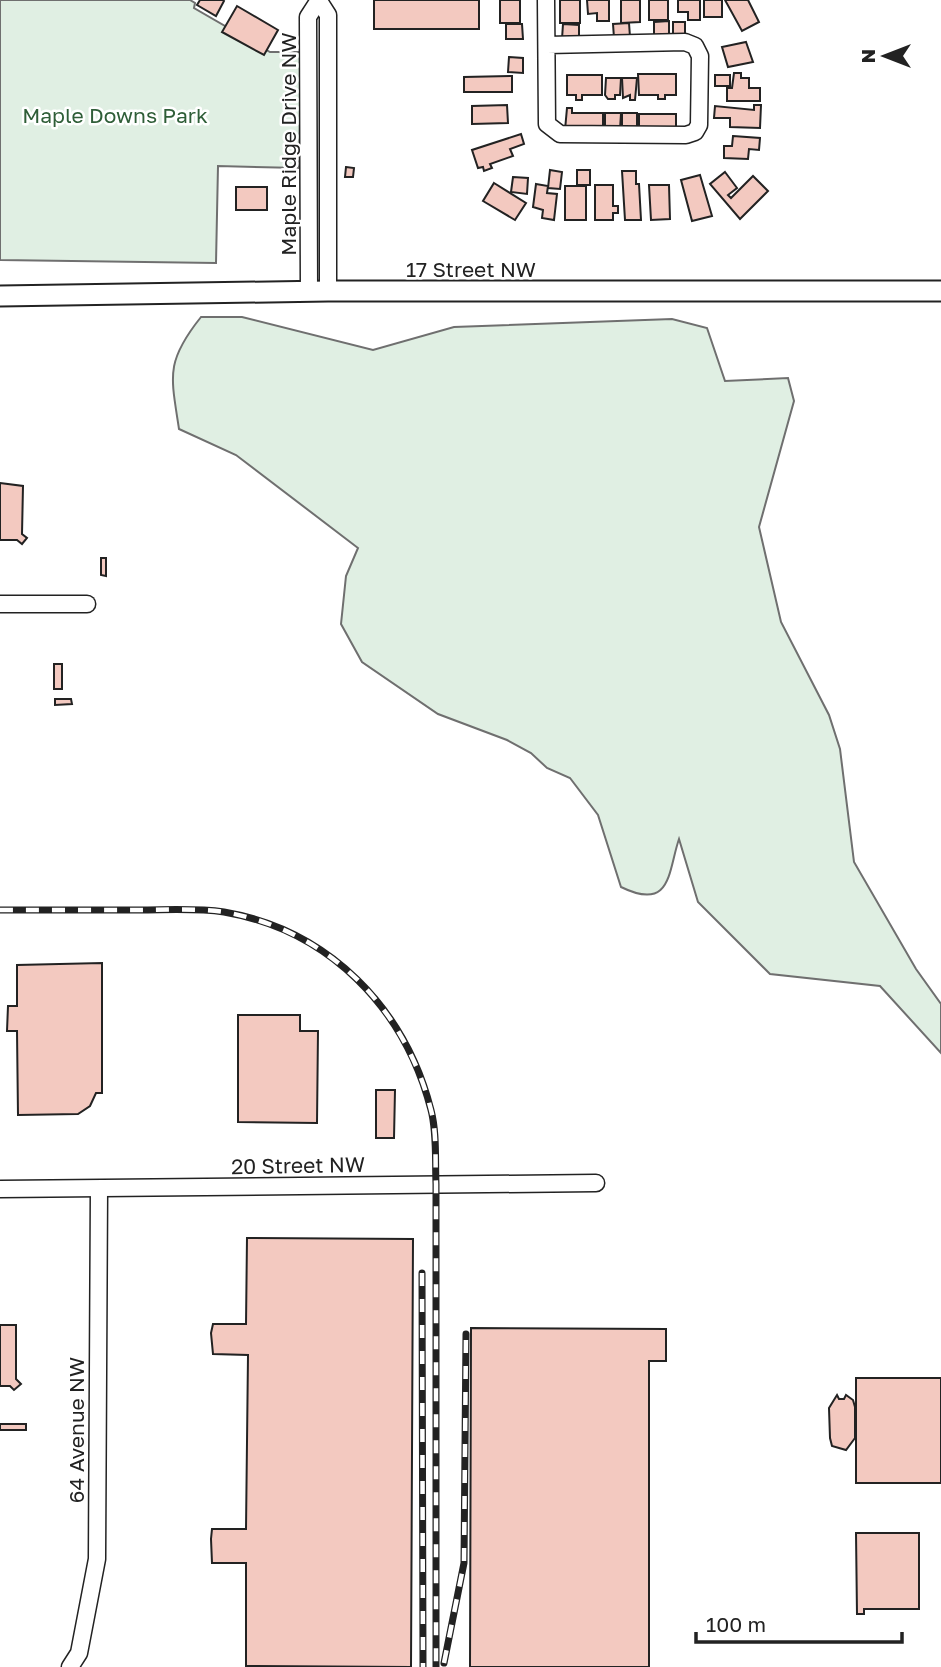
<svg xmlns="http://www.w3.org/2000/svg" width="941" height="1667" font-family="'Golos Text',sans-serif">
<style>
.green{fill:#e0efe3;stroke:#6f6f6f;stroke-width:2}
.building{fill:#f3c9c0;stroke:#222;stroke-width:2}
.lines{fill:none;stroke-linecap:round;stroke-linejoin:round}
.minor-casing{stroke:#222;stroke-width:19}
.major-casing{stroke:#222;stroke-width:23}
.minor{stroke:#fff;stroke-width:16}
.major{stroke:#fff;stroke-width:19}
.rail-casing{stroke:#222;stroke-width:7}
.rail{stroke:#fff;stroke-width:4.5;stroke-dasharray:13;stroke-linecap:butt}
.labels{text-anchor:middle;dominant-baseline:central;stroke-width:5;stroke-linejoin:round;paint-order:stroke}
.park-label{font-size:21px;fill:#2f5e38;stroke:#fff}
.street-label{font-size:21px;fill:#222;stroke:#fff}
</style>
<rect width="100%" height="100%" fill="#fff"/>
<g class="green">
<polygon points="0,0 190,0 195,3 194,8 270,52 301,52 299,168 218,166 216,263 0,260"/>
<path d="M201 317H242L373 350 454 327 672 319 707 328 725 381 788 378 794 401 759 527 781 622 829 715 840 749 854 862 916 969 941 1004V1053L880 986 770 974 698 902 679 839C668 871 672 912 621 887L598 815 570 778 547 768 531 753 507 740 438 714 362 662 341 624 346 576 358 548 236 455 179 429C171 376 165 362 201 317Z"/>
</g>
<g class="building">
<polygon points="200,0 223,0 224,1 216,16 197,5"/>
<rect x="374" y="0" width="105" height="29"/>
<rect x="500" y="0" width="20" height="23"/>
<rect x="560" y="0" width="20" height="23"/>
<polygon points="587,0 609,0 609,21 597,21 597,13 588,14"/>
<polygon points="621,0 640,0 640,22 621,23"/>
<rect x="649" y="0" width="19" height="20"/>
<polygon points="678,0 700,0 700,20 688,20 688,12 678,12"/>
<rect x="704" y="0" width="18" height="17"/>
<polygon points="725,0 748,0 759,22 742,31"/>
<polygon points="237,6 278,30 264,55 222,32"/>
<polygon points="669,21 669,36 654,36 654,22"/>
<polygon points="673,22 685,22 685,35 673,36"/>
<polygon points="629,23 630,37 614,38 613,24"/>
<polygon points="506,24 522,24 523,39 506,39"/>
<polygon points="563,24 579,25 579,39 562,39"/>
<polygon points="746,42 753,62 728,67 722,47"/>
<polygon points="509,57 523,58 523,73 508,72"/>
<polygon points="734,73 741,73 741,78 749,78 749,88 760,88 760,101 727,101 727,88 732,88"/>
<polygon points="638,74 676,74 676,95 665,95 665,99 658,99 658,95 639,95"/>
<polygon points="567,75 602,75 602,95 582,95 582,100 576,100 576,95 567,95"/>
<rect x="715" y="75" width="15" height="11"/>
<polygon points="512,76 512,92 464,92 464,77"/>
<polygon points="606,78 621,78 620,95 615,95 615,99 608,99 605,95"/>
<polygon points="622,78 637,78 635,100 630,100 630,95 623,98"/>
<polygon points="507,105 508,123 472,124 472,106"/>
<polygon points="754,105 761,105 760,128 730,127 730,118 714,118 715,106 754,110"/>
<polygon points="567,108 572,108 572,113 603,113 603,133 565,130"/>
<polygon points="605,113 621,113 620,130 605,130"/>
<rect x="622" y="113" width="15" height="17"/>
<rect x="639" y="114" width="37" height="19"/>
<polygon points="521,134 524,144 510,149 513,156 490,164 492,168 484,171 483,167 478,168 472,150"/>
<polygon points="733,136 760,138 759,150 749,149 748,159 724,158 724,146 732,146"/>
<polygon points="346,167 354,168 353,177 345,177"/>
<polygon points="550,170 562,172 560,189 548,188"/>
<rect x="577" y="170" width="13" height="15"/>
<polygon points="622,171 636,171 636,184 639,184 641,220 625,220"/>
<polygon points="725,172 737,188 728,195 731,198 753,176 768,191 740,219 710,184"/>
<polygon points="700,175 712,216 692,221 681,180"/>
<polygon points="513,177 528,178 527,194 511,192"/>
<polygon points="494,183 526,203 515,220 483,201"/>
<polygon points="536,184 548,186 547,193 557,194 554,220 542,218 543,210 533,207"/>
<polygon points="595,185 613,185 613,206 618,206 618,213 613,213 613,220 595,220"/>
<polygon points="649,185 669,185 670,219 651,220"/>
<rect x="565" y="186" width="21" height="34"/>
<rect x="236" y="187" width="31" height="23"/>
<polygon points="0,483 23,486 22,534 27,538 22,544 17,540 0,540"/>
<polygon points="101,558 106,558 106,576 101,575"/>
<rect x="54" y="664" width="8" height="25"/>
<polygon points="55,699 71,699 72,704 55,705"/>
<polygon points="102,963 102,1093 96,1093 90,1106 78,1114 18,1115 17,1031 7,1031 8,1006 17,1006 17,965"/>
<polygon points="238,1015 300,1015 300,1031 318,1031 317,1123 238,1122"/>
<polygon points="376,1090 395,1090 394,1138 376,1138"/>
<polygon points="247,1238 413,1239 411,1667 246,1666 246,1563 212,1563 211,1539 212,1529 246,1529 248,1355 213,1354 211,1333 213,1324 246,1324"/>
<polygon points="0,1325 16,1325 16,1379 21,1384 14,1390 10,1386 0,1386"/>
<polygon points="471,1328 666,1329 666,1361 649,1361 649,1667 470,1667"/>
<rect x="856" y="1378" width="85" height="105"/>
<polygon points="837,1395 839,1399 844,1399 846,1395 853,1400 855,1407 855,1438 846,1450 832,1446 830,1438 829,1408"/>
<rect x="0" y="1424" width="26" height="6"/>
<polygon points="856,1533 919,1533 919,1609 864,1609 864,1614 857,1614"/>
</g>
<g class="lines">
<g class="minor-casing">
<g id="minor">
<polyline points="546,0 547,124 560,134 686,135 695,132 699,125 700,56 695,46 685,42 547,45"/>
<polyline points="319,1 328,15 328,291"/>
<polyline points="309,291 308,17 319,0"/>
<polyline points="0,604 87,604"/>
<polyline points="0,1189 596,1183"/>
<polyline points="70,1667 79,1653 97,1559 99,1189"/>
</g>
</g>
<g class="major-casing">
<polyline id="major" points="0,296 328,291 941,291"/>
</g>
<use href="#minor" class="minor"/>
<use href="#major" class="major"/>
<g class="rail-casing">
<g id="rail">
<path d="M0 910C46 910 93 910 139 910 167 910 196 908 224 912 329 930 405 1008 431 1110 437 1133 435 1160 436 1184V1667"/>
<polyline points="422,1273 423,1667"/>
<polyline points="444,1663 464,1563 466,1334"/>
</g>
</g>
<use href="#rail" class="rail"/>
</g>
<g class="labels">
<g class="park-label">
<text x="115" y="115">Maple Downs Park</text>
</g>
<g class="street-label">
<text transform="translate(288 144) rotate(-90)">Maple Ridge Drive NW</text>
<text x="471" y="269">17 Street NW</text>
<text transform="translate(298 1165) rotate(-1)">20 Street NW</text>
<text transform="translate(76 1430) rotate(-90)">64 Avenue NW</text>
</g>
</g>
<g transform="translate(885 56) rotate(270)" stroke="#ffffff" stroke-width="5" paint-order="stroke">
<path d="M0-5L12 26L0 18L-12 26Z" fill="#222222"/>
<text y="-10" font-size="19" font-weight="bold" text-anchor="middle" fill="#222222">N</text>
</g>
<path d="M696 1632v10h206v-10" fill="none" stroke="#222222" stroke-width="3.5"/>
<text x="706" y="1632" font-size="21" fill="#222222" stroke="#ffffff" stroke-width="5" paint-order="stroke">100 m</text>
</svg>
